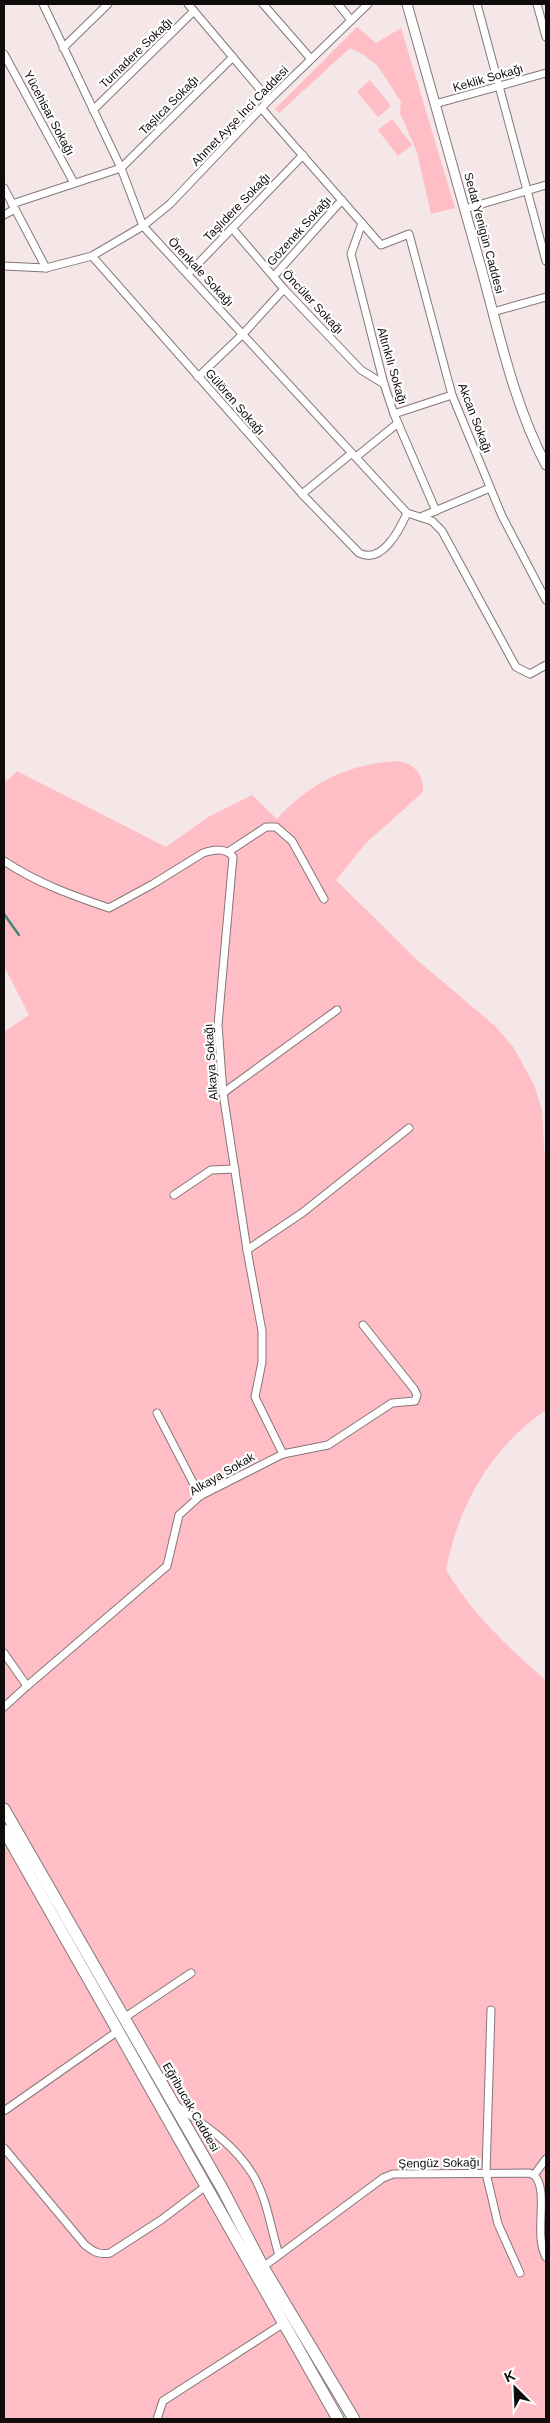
<svg xmlns="http://www.w3.org/2000/svg" width="550" height="2423" font-family="Helvetica,sans-serif">
<style>
.green{fill:#ffbdc5}
.lines{fill:none;stroke-linecap:round;stroke-linejoin:round}
.stream{stroke:#438975;stroke-width:2.5}
.minor-casing{stroke:#847779;stroke-width:9}
.tertiary-casing{stroke:#847779;stroke-width:11}
.primary-casing{stroke:#847779;stroke-width:13}
.minor{stroke:#fff;stroke-width:7}
.tertiary{stroke:#fff;stroke-width:9}
.primary{stroke:#fff;stroke-width:11}
.labels{text-anchor:middle;dominant-baseline:central;stroke-width:4.5;stroke-linejoin:round;paint-order:stroke}
.street-label{font-size:12px;fill:#100c0c;stroke:#fff}
</style>
<rect width="100%" height="100%" fill="#f5e7e8"/>
<g class="green">
<polygon points="357,27 376,43 401,28 455,208 431,214 417,152 400,113 401,102 377,65 364,55 350,48 279,113 275,109"/>
<polygon points="370,80 391,106 378,117 357,92"/>
<polygon points="392,119 412,145 398,156 378,130"/>
<path d="M399 761C415 764 424 775 423 792L365 844 336 880 417 960 495 1026 514 1048 534 1085 542 1109 546 1183V1410C491 1447 458 1506 446 1570 473 1614 507 1647 546 1680V2419H352L326 2389 342 2419H4V1032L29 1015 4 966V783L17 771 166 847 208 817 252 795 277 819C309 783 350 763 399 761Z"/>
</g>
<g class="lines">
<polyline class="stream" points="4,914 19,935"/>
<g class="minor-casing">
<g id="minor">
<polyline points="43,4 121,168 143,226 407,513"/>
<polyline points="188,4 269,100"/>
<polyline points="263,4 311,59"/>
<polyline points="338,4 351,20"/>
<polyline points="477,4 546,261"/>
<polyline points="537,4 546,37"/>
<polyline points="63,48 108,4"/>
<polyline points="4,54 74,183"/>
<polyline points="435,104 546,73"/>
<polyline points="262,109 381,245 409,234 452,395 502,516 546,600"/>
<polyline points="93,110 194,11"/>
<polyline points="4,188 46,268"/>
<polyline points="12,204 121,168 233,57"/>
<polyline points="465,209 546,185"/>
<polyline points="4,215 15,209"/>
<polyline points="362,223 351,254 384,384 394,414 436,511"/>
<polyline points="232,228 284,289 361,370 384,384"/>
<path d="M92 256 302 494 359 553C382 565 400 529 407 513"/>
<polyline points="4,266 46,268 92,256 143,226 170,204 269,100 368,4"/>
<polyline points="188,274 303,155"/>
<polyline points="274,276 342,200"/>
<polyline points="493,312 546,297"/>
<polyline points="198,377 243,334 284,289"/>
<polyline points="394,414 452,395"/>
<polyline points="356,457 398,423"/>
<polyline points="302,494 352,453"/>
<polyline points="407,513 432,521 442,531 516,667 530,674 546,665"/>
<polyline points="423,516 490,488"/>
<polyline points="228,852 266,827 276,827 292,841 324,899"/>
<path d="M4 861C37 883 71 895 109 908L153 884 203 853C213 850 226 847 233 857L218 1025 223 1093 247 1250 262 1331V1362L255 1397 283 1454"/>
<polyline points="223,1093 337,1010"/>
<polyline points="174,1195 211,1170 235,1169"/>
<polyline points="247,1250 302,1213 409,1128"/>
<polyline points="157,1413 200,1496"/>
<polyline points="4,1653 27,1686 167,1566 179,1515 200,1496 283,1454 328,1445 392,1403 415,1401 417,1395 414,1389 363,1325"/>
<polyline points="4,1707 27,1686"/>
<polyline points="491,2010 486,2173 498,2224 520,2273"/>
<polyline points="124,2018 191,1973"/>
<path d="M177 2106C205 2125 235 2145 253 2175 267 2198 271 2230 279 2255"/>
<polyline points="4,2111 118,2031"/>
<path d="M4 2148 85 2245C94 2252 99 2255 110 2253L161 2220 206 2186"/>
<path d="M534 2175C550 2190 533 2234 546 2257"/>
<polyline points="534,2175 546,2159"/>
<polyline points="263,2267 383,2178 393,2174 529,2173 534,2175"/>
<polyline points="157,2419 163,2401 284,2323"/>
</g>
</g>
<g class="tertiary-casing">
<path id="tertiary" d="M407 4C432 93 457 182 482 271 499 334 515 407 546 465"/>
</g>
<g class="primary-casing">
<g id="primary">
<polyline points="4,1809 223,2190 263,2267 354,2419"/>
<polyline points="4,1830 338,2419"/>
</g>
</g>
<use href="#minor" class="minor"/>
<use href="#tertiary" class="tertiary"/>
<use href="#primary" class="primary"/>
</g>
<g class="labels">
<g class="street-label">
<text transform="translate(136 53) rotate(-44)">Turnadere Sokağı</text>
<text transform="translate(488 78) rotate(-16)">Keklik Sokağı</text>
<text transform="translate(169 105) rotate(-45)">Taşlıca Sokağı</text>
<text transform="translate(49 113) rotate(62)">Yücehisar Sokağı</text>
<text transform="translate(240 116) rotate(-46)">Ahmet Ayşe İnci Caddesi</text>
<text transform="translate(237 207) rotate(-46)">Taşlıdere Sokağı</text>
<text transform="translate(299 231) rotate(-48)">Gözenek Sokağı</text>
<text transform="translate(484 233) rotate(75)">Sedat Yenigün Caddesi</text>
<text transform="translate(201 272) rotate(47)">Örenkale Sokağı</text>
<text transform="translate(313 302) rotate(47)">Öncüler Sokağı</text>
<text transform="translate(392 366) rotate(74)">Altınkılı Sokağı</text>
<text transform="translate(235 402) rotate(49)">Gülören Sokağı</text>
<text transform="translate(475 418) rotate(69)">Akcan Sokağı</text>
<text transform="translate(211 1062) rotate(-94)">Alkaya Sokağı</text>
<text transform="translate(222 1474) rotate(-30)">Alkaya Sokak</text>
<text transform="translate(191 2107) rotate(60)">Eğribucak Caddesi</text>
<text transform="translate(439 2163) rotate(-1)">Şengüz Sokağı</text>
</g>
</g>
<rect width="550" height="2423" fill="none" stroke="#100c0c" stroke-width="10"/>
<g transform="translate(515 2388) rotate(336)" stroke="#ffffff" stroke-width="4" paint-order="stroke">
<path d="M0-4L9 19L0 12L-9 19Z" fill="#100c0c"/>
<text y="-8" font-size="14" font-weight="bold" text-anchor="middle" fill="#100c0c">K</text>
</g>
</svg>
